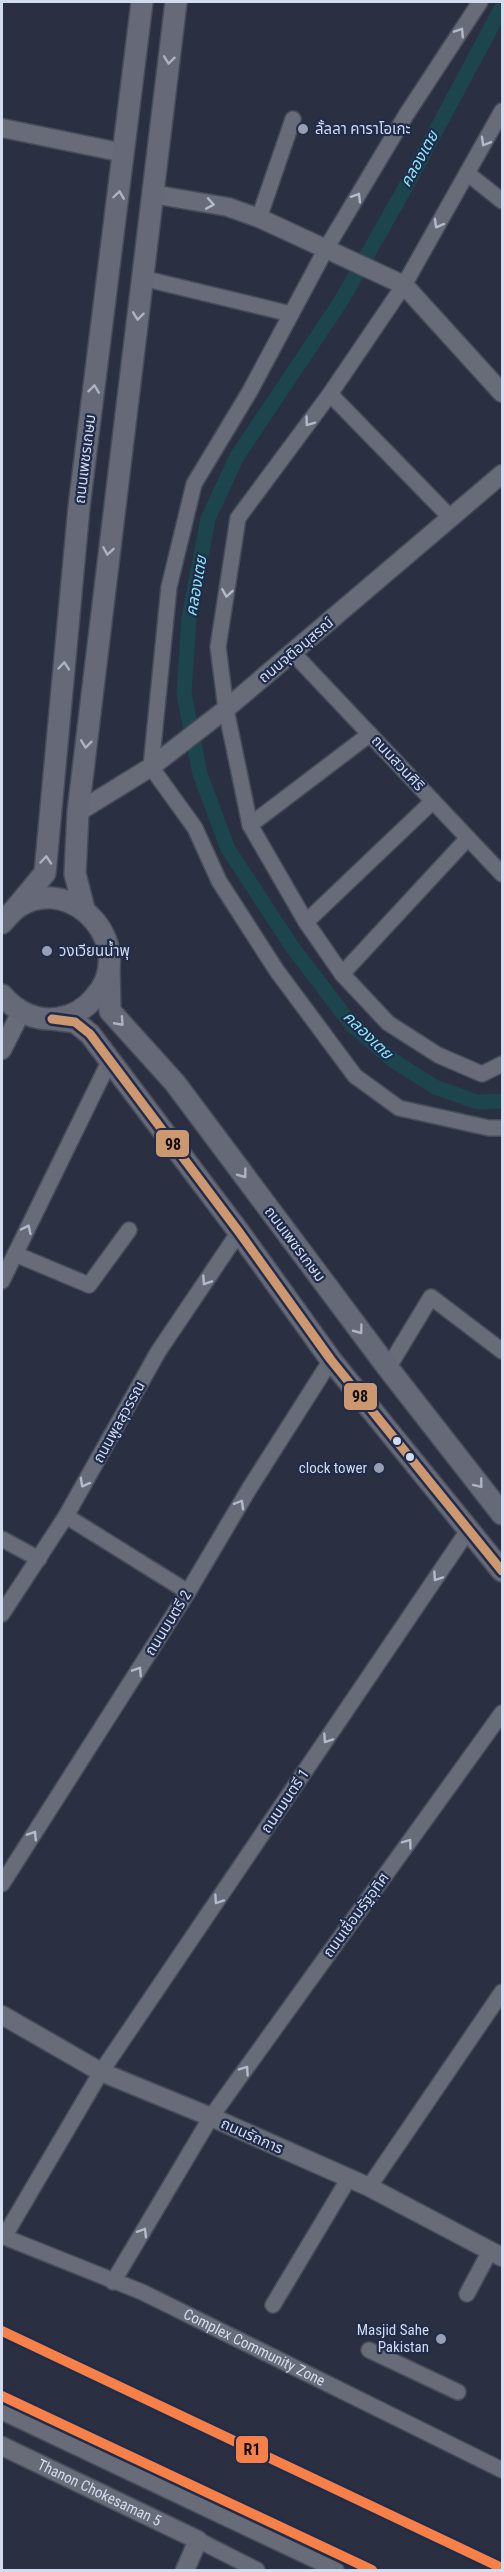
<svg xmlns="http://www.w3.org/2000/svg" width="504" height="2572" font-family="'Roboto Condensed','Noto Sans Thai',sans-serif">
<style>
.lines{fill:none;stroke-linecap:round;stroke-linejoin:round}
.canal{stroke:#1c454d;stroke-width:15}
.minor-casing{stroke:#474c5a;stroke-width:18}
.tertiary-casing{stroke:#474c5a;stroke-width:21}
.secondary-casing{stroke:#474c5a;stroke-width:24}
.minor{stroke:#676c78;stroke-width:15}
.tertiary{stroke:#676c78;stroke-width:18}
.secondary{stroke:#666977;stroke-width:21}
.bus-1-casing{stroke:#212c4a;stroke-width:14}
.bus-1{stroke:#cd976f;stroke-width:9}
.rail-1-casing{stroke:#212c4a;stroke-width:15}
.rail-1{stroke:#f78048;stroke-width:10}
.oneway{stroke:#b3bacb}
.oneway2{stroke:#adb3c5}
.poi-dot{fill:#989fb2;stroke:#212c4a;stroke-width:2}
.bus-dot{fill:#d3dbef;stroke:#212c4a;stroke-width:2}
.labels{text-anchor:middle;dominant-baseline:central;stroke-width:4.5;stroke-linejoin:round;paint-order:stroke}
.poi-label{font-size:15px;fill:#d3dbef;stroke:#212c4a;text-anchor:start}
.street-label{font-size:15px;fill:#d3dbef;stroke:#212c4a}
.water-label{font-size:16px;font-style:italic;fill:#89e9f8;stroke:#212c4a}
.line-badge{stroke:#212c4a;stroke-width:2}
.pale-badge-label{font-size:16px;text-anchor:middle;font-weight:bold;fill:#111}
</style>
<rect width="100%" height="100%" fill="#2a3041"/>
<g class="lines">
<polyline class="canal" points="502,7 409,181 341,301 236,458 208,519 189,618 184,694 200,774 228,849 293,948 351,1024 394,1061 435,1087 477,1102 502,1101"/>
<g class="minor-casing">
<g id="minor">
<polyline points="480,2 406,115 327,247 250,391 194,484 169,587 151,767 195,828 219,881 277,971 355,1076 399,1108 489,1128 502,1128"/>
<polyline points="502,111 404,285 330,394 238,518 218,647 226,709 250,825 306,922 342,974 388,1023 438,1055 482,1074 502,1064"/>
<polyline points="467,173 502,201"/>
<polyline points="259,218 293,119"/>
<polyline points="142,278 291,314"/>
<polyline points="330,394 451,518"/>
<polyline points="293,653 502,874"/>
<polyline points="250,825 370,734"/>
<polyline points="306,922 433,801"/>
<polyline points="342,974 468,838"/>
<polyline points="15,1254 89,1285 129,1230"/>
<polyline points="2,1281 110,1060"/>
<polyline points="388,1368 431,1297 502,1351"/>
<polyline points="66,1516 188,1592"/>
<polyline points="2,1539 39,1559"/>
<polyline points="2,1614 66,1516 158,1352 239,1232"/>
<polyline points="2,1884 188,1592 249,1489 331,1360"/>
<polyline points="369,2187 502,1992"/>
<path id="s1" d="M2 2236 142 2292 502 2470"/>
<polyline points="4,2237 101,2072 469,1529"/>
<polyline points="113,2282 211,2117 502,1713"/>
<polyline points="467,2294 490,2251"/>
<polyline points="273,2305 349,2178"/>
<polyline points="369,2350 458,2392"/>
<polyline points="2,2412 336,2570"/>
<polyline points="198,2540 257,2570"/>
</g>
</g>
<g class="tertiary-casing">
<g id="tertiary">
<polyline points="2,128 124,153"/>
<polyline points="152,194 228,207 259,218 404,285 502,393"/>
<polyline points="78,812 151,767 226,709 502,474"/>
<polyline points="2,1050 21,1012"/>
<polyline points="2,2015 101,2072 211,2117 369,2187 502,2257"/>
<path id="s2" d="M2 2446 198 2540 185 2570"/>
</g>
</g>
<g class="secondary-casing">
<g id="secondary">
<polyline points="16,908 45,873 79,507 142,2"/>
<polyline points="84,909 75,874 78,812 176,2"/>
<path d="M2 923C7 918 12 911 18 907 74 871 140 949 94 998 85 1009 73 1016 59 1018 37 1022 16 1012 2 995"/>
<polyline points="109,967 110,1011 175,1083 388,1368 502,1514"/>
<polyline points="52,1019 75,1022 90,1034 239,1232 331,1360 502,1571"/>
</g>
</g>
<use href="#minor" class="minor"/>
<use href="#tertiary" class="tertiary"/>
<use href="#secondary" class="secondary"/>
<g class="bus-1-casing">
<polyline id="bus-1" points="52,1019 75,1022 90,1034 239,1232 331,1360 502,1571"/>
</g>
<use href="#bus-1" class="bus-1"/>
<g class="rail-1-casing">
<g id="rail-1">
<polyline points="2,2331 502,2568"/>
<polyline points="2,2396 372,2570"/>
</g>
</g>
<use href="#rail-1" class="rail-1"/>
</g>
<defs><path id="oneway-chevron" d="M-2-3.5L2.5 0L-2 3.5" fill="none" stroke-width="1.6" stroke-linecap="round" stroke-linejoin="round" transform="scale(1.5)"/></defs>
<g class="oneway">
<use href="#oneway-chevron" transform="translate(460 32) rotate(-57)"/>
<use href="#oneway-chevron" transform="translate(485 142) rotate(120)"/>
<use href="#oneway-chevron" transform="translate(357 197) rotate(-59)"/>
<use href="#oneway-chevron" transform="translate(210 204) rotate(10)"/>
<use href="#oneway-chevron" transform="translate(438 224) rotate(119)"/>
<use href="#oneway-chevron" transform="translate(309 422) rotate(126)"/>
<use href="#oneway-chevron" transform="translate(227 593) rotate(99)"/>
<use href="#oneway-chevron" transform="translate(27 1229) rotate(-65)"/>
<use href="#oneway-chevron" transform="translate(206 1281) rotate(124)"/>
<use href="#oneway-chevron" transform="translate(84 1483) rotate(119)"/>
<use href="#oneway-chevron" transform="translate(240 1504) rotate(-60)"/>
<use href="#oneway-chevron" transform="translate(437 1577) rotate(124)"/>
<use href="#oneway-chevron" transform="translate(138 1671) rotate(-57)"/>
<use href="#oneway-chevron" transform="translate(327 1739) rotate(124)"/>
<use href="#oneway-chevron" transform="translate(33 1835) rotate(-57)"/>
<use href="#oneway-chevron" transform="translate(408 1843) rotate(-54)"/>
<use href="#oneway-chevron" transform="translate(218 1900) rotate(124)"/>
<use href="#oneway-chevron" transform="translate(245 2070) rotate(-55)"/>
<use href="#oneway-chevron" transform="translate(143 2232) rotate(-59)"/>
</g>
<g class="oneway2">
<use href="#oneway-chevron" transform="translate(169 60) rotate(97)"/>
<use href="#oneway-chevron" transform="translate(119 195) rotate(-82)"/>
<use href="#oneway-chevron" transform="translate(138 316) rotate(97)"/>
<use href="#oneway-chevron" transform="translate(94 389) rotate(-83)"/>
<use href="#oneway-chevron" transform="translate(108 551) rotate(99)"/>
<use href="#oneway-chevron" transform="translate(64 666) rotate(-85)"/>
<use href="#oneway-chevron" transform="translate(86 744) rotate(97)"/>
<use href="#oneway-chevron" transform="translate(46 860) rotate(-85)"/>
<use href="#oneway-chevron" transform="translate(120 1022) rotate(48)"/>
<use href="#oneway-chevron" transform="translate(243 1174) rotate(53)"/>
<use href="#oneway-chevron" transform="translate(359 1330) rotate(53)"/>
<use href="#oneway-chevron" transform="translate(479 1484) rotate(52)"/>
</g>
<g class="poi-dot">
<circle cx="303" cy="129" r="6"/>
<circle cx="47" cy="951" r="6"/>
<circle cx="379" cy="1468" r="6"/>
<circle cx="441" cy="2339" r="6"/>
</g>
<g class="bus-dot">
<circle cx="397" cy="1441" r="5"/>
<circle cx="410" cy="1457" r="5"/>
</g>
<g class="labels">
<g class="poi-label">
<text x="315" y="129">ลั้ลลา คาราโอเกะ</text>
<text x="59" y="951">วงเวียนน้ำพุ</text>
<text x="367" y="1468" text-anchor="end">clock tower</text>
<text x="429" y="2330" text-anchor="end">Masjid Sahe<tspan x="429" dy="17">Pakistan</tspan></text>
</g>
<g class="street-label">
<text transform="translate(85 459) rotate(-83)">ถนนเพชรเกษม</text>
<text transform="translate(296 650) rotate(-40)">ถนนจุติอนุสรณ์</text>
<text transform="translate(398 763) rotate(47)">ถนนสวนศิริ</text>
<text transform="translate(295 1244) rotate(53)">ถนนเพชรเกษม</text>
<text transform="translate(119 1422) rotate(-61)">ถนนพูลสุวรรณ</text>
<text transform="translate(168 1623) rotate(-58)">ถนนมนตรี 2</text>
<text transform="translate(285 1801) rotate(-56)">ถนนมนตรี 1</text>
<text transform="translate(356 1915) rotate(-54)">ถนนเชื่อมรัฐอุทิศ</text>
<text transform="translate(252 2136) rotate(24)">ถนนรัถการ</text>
<text stroke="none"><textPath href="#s1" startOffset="276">Complex Community Zone</textPath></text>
<text stroke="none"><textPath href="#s2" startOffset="108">Thanon Chokesaman 5</textPath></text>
</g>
<g class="water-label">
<text transform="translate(419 159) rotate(-61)">คลองเตย</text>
<text transform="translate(196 586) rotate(-80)">คลองเตย</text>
<text transform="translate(368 1035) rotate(44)">คลองเตย</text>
</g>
</g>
<g class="line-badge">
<rect x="155" y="1129" width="35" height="29" rx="6" fill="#cd976f"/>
<rect x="343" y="1382" width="35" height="29" rx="6" fill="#cd976f"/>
<rect x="235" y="2435" width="34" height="29" rx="6" fill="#f78048"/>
</g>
<g class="pale-badge-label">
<text x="173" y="1150">98</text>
<text x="360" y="1402">98</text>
<text x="252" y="2455">R1</text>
</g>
<rect width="504" height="2572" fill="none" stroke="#d3dbef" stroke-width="6"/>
</svg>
